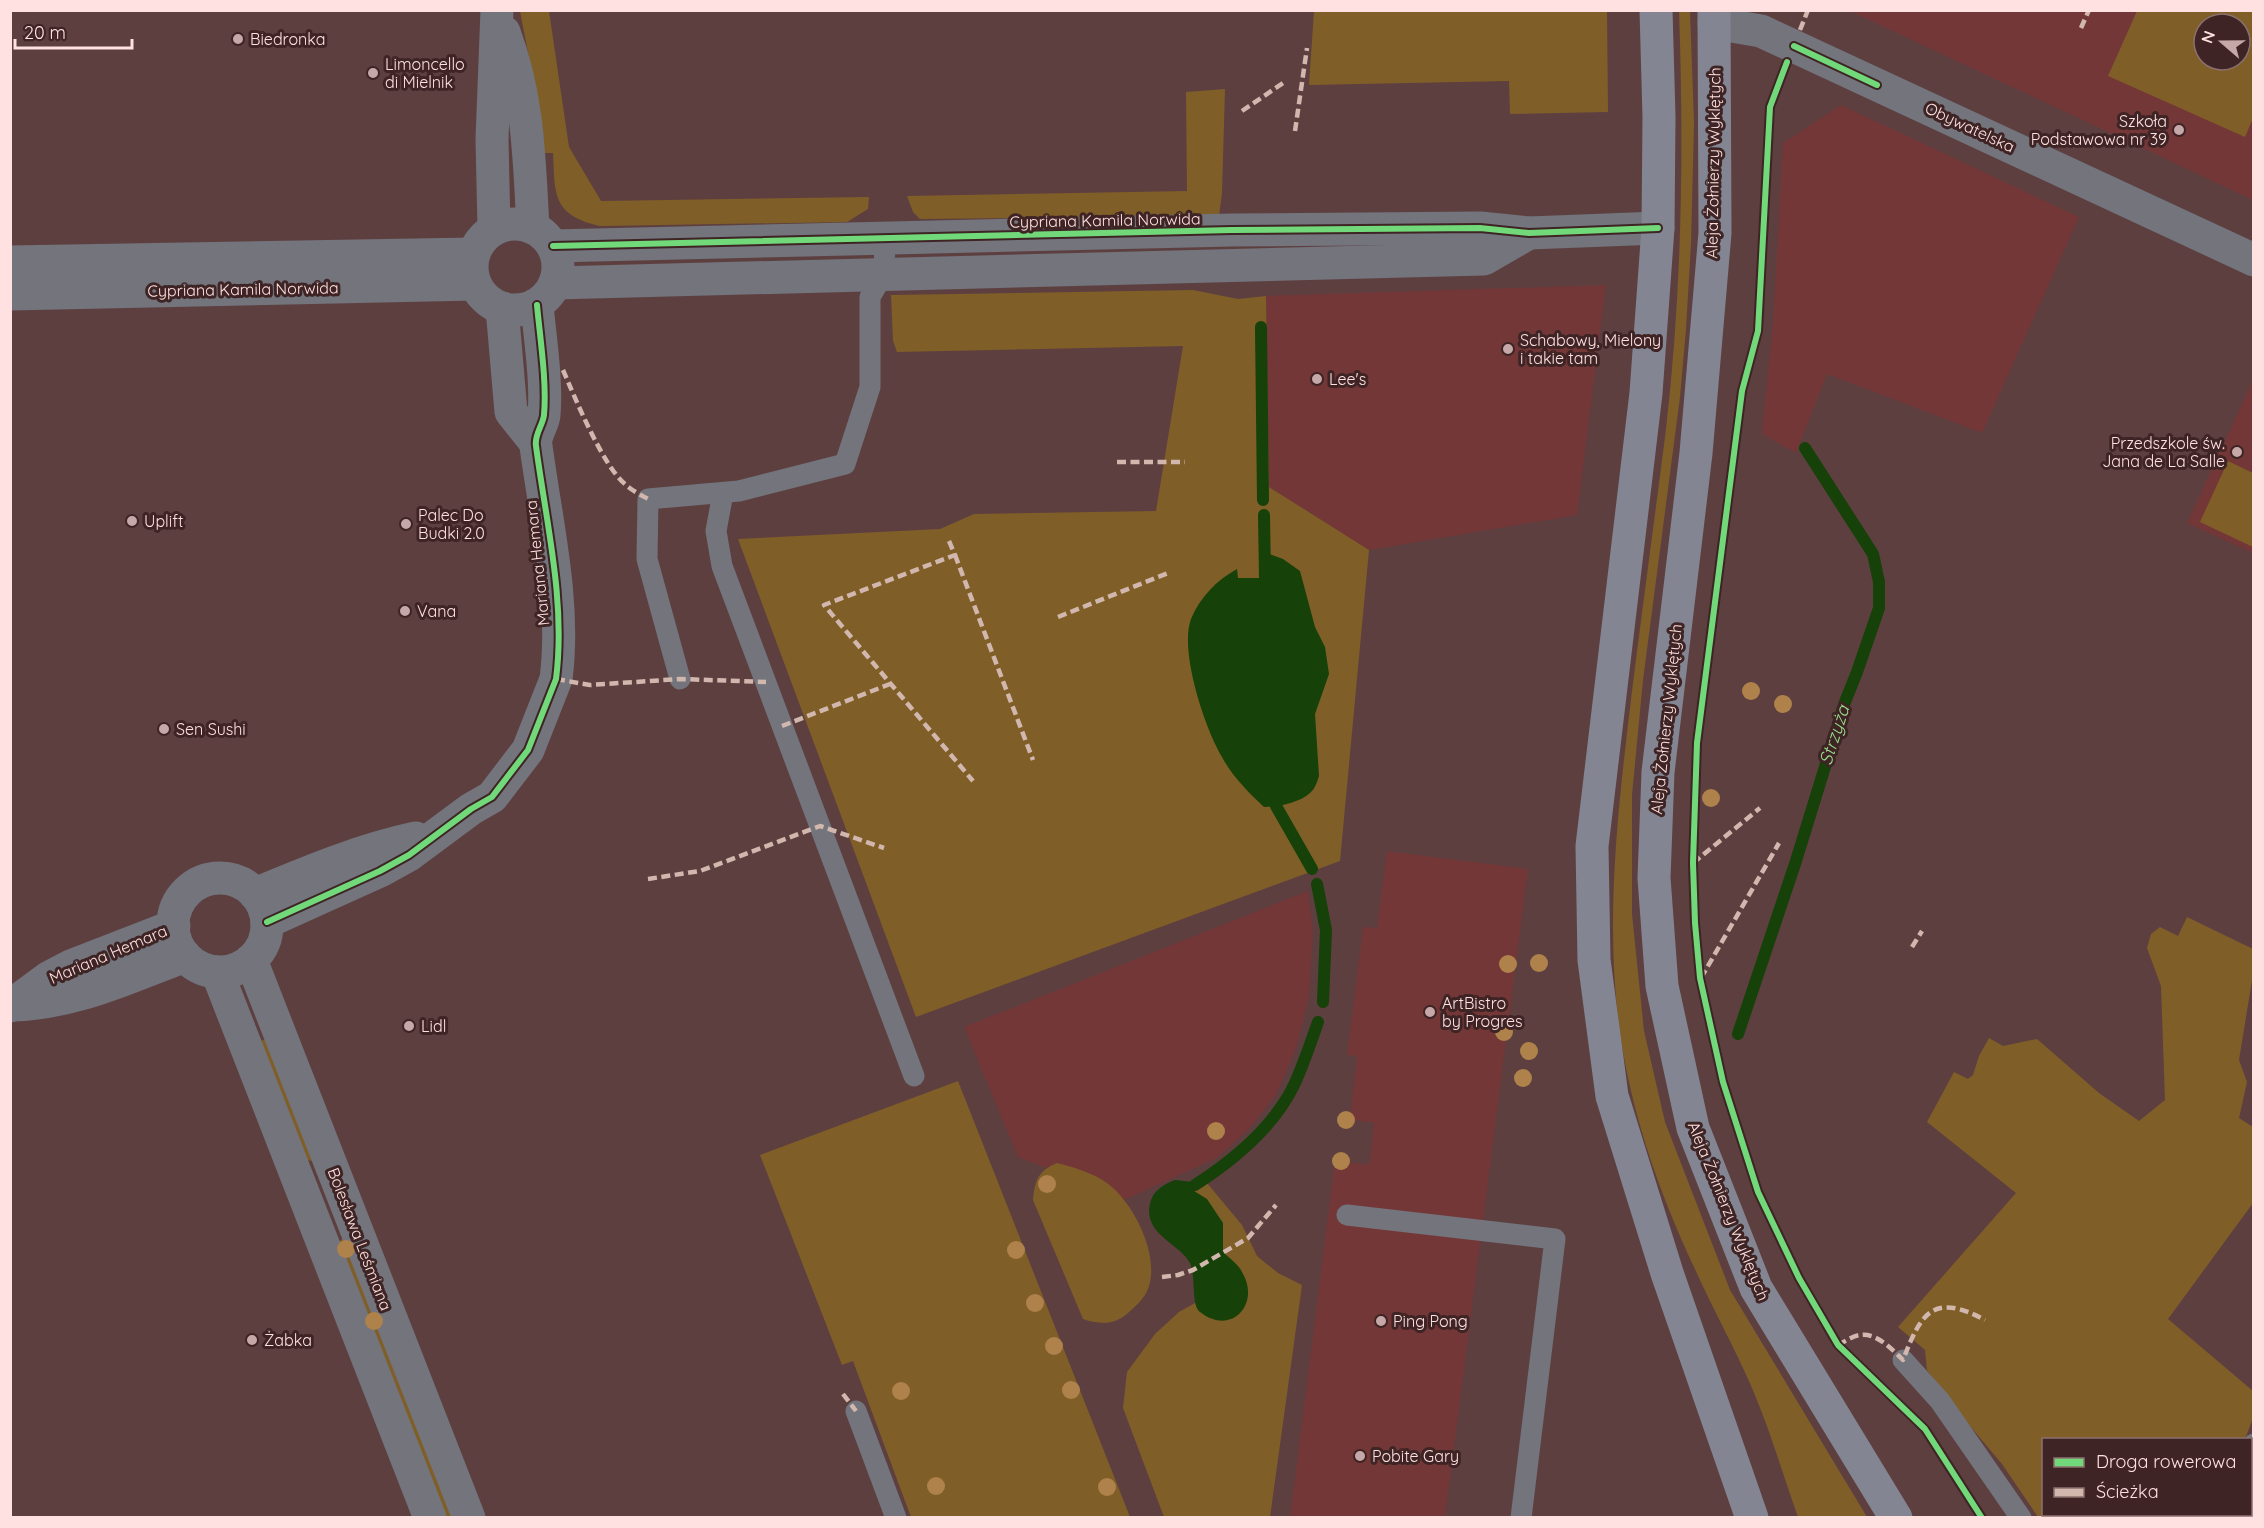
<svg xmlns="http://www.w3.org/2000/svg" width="2264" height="1528" font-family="Quicksand,sans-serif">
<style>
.built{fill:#733738;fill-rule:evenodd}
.green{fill:#805e28;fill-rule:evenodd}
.water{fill:#164108}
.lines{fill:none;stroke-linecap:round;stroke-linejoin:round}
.stream{stroke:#164108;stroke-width:12}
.service{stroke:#73747c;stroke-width:21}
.minor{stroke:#73747c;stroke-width:33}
.primary{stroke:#838692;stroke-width:33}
.quiet{stroke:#d1b7ad;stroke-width:4.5;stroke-dasharray:9 4.5;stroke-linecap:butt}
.cycleway-casing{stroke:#3e2424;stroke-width:10}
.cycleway{stroke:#71d979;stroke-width:6}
.tree{fill:#ae824a}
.poi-dot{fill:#c6a8a8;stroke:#3e2424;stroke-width:2}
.labels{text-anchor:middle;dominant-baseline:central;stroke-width:6;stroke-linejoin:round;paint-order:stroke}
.poi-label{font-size:16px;fill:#fee1e0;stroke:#3e2424;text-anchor:start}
.street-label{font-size:16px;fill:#fee1e0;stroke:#3e2424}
.water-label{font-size:18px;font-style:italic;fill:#99de8a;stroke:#3e2424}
</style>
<rect width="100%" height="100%" fill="#5d3f40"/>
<g class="built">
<path d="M1850 11H2253V200ZM2204 24H2240V60H2204Z"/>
<polygon points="1841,105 2079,217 1982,433 1827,374 1796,453 1762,434 1773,324 1783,143"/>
<polygon points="1606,285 1577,515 1369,550 1269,487 1266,296"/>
<polygon points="2253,380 2253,553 2187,523"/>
<polygon points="1387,851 1528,869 1445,1517 1290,1518 1335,1160 1369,1165 1374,1123 1350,1119 1357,1056 1347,1055 1363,927 1377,928"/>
<polygon points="1308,891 1313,930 1309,997 1296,1049 1276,1095 1249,1129 1217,1158 1124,1200 1106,1182 1057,1163 1046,1168 1018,1157 964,1027"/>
</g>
<g class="green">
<path d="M520 11H549L569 147 601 201 869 197 868 209 847 222 600 226C552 215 555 194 553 153H543V130Z"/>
<polygon points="1314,11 1607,11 1608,112 1510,114 1509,81 1309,85"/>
<path d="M1679 11H1690L1694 123 1691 244 1686 329 1680 397 1643 680 1632 795V914L1644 1031 1665 1122 1730 1290 1867 1517H1798C1782 1472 1768 1423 1748 1379 1731 1341 1711 1305 1694 1267 1661 1196 1635 1124 1622 1046 1603 929 1618 808 1632 691 1643 603 1655 516 1666 429 1682 290 1684 150 1679 11Z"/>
<path d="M2137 11H2253V118L2245 137 2108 76ZM2204 24H2240V60H2204Z"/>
<polygon points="1225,89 1222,193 1219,216 920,219 913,212 907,196 1187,191 1186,92"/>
<polygon points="1193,290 1238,299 1266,296 1269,487 1369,550 1340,861 916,1017 738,539 940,529 974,514 1156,511 1183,346 897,352 893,341 891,295"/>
<polygon points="2228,461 2253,473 2253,547 2200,522"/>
<polygon points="2187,917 2253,949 2253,974 2239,1060 2247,1082 2239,1118 2253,1127 2253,1203 2168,1319 2253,1391 2253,1418 2245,1439 2044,1440 2044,1514 2209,1515 2207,1517 2038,1517 2002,1464 1943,1394 1927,1370 1925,1350 1898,1327 2016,1193 1927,1122 1954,1072 1968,1079 1973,1075 1979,1056 1989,1038 2003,1046 2037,1039 2099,1093 2139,1121 2165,1100 2161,986 2147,948 2151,934 2160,927 2178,936"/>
<polygon points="270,1038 312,1161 307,1160 260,1041"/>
<polygon points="958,1081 1130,1517 911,1517 853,1361 842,1365 760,1155"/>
<path d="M1057 1163C1073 1167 1090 1172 1104 1181 1133 1199 1165 1262 1145 1295 1141 1301 1135 1307 1129 1312 1116 1325 1100 1325 1083 1319L1033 1200C1035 1180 1038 1171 1057 1163Z"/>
<polygon points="1207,1183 1242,1225 1257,1256 1278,1273 1302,1285 1270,1517 1164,1517 1123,1408 1127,1372 1155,1334 1179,1312 1195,1303 1200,1312 1242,1272 1223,1252 1223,1223 1194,1191"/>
<polygon points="345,1237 454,1517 444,1517 338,1242"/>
</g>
<g class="water">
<path d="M1269 554 1283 559 1300 571 1315 627 1325 647 1329 674 1315 714 1319 776C1317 782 1315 789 1310 793 1299 803 1277 807 1264 807 1249 793 1232 776 1222 757 1205 729 1179 651 1191 619 1200 597 1217 580 1237 569L1238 578H1269Z"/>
<path d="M1175 1180 1193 1182 1195 1185 1194 1191 1207 1199 1223 1223V1252C1229 1258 1238 1264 1242 1272 1261 1303 1232 1337 1200 1312 1191 1305 1196 1276 1190 1263 1180 1243 1140 1234 1151 1200 1155 1189 1165 1184 1175 1180Z"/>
</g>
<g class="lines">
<g class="stream">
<polyline points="1261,327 1263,500"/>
<polyline points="1264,515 1265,578"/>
<polyline points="1276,806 1312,869"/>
<polyline points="1317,884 1326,930 1323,1002"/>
<polyline points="1738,1034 1795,864 1845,702 1857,672 1879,608 1879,582 1873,554 1805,448"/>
<path d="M1195 1185C1234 1160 1275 1126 1295 1083 1304 1063 1311 1042 1318 1022"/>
</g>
<g class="service">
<polyline points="723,493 716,531 722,566 914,1076"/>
<polyline points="680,679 647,559 648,499 739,491 845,464 870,387 870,297 884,273 885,238"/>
<polyline points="1347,1215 1555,1239 1521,1518"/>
<polyline points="1903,1360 1940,1401 2021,1518"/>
<polyline points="856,1411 896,1518"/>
<polyline points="2250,1451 2254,1444"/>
<polyline points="2222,1518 2223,1514"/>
</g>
<g class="minor">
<polyline points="1714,23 1761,31 2254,260"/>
<path d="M504 32C529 100 529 157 533 228"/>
<circle cx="515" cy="267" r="43"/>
<polyline points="494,229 492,139 497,10"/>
<polyline points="553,246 1232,230 1480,228 1529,233 1658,228"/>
<polyline points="10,262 474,254"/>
<polyline points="555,283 1484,259 1529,233"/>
<polyline points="10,294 475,284"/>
<polyline points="502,308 511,412 535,442"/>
<circle cx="220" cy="925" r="47"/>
<path d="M255 894C308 872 360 850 416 838"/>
<path d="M267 922 380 871 409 855 471 809 492 797 528 750 556 679C566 602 546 522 536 446 534 435 543 425 544 415 547 382 540 338 537 305"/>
<polyline points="251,960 469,1518"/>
<polyline points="217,972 430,1518"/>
<path d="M13 1005C76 1003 127 978 185 956"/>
<polyline points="10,1006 48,978 71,966 174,926"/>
</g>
<g class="primary">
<polyline points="1656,10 1659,117 1658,228 1646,393 1592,846 1594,960 1612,1096 1667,1273 1752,1518"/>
<polyline points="1714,10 1715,233 1696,453 1658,772 1654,878 1662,986 1693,1128 1756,1288 1896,1518"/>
</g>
<g class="quiet">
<polyline points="2081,28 2089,10"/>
<polyline points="1800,30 1808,10"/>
<polyline points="1242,111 1286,81"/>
<polyline points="1295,131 1307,48"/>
<path d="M563 370C575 398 603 466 625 484 631 490 641 495 648 499"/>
<polyline points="1117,462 1185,462"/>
<polyline points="949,541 955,555 824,605 973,781"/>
<polyline points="955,555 1033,760"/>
<polyline points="1058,617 1168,573"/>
<polyline points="556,679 590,685 680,679 766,682"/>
<polyline points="782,726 890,684"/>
<polyline points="1693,863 1760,808"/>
<polyline points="648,879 700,871 820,826 884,848"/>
<polyline points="1912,947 1922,931"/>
<polyline points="1701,978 1779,843"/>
<polyline points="1162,1277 1178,1275 1193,1270 1248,1238 1276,1205"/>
<path d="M1838 1345C1844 1342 1854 1335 1861 1335 1877 1333 1893 1350 1903 1360 1921 1313 1933 1292 1985 1320"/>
<polyline points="843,1394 856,1411"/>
</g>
<g class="cycleway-casing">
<g id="cycleway">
<polyline points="1794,46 1877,85"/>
<polyline points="1787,62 1770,107 1758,331 1742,391 1697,743 1693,863 1695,923 1700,978 1723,1082 1758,1192 1799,1278 1838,1345 1925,1429 1982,1518"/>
<polyline points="553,246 1232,230 1480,228 1529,233 1658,228"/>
<path d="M267 922 380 871 409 855 471 809 492 797 528 750 556 679C566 602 546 522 536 446 534 435 543 425 544 415 547 382 540 338 537 305"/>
</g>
</g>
<use href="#cycleway" class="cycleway"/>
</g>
<g class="tree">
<circle cx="1751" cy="691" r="9"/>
<circle cx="1783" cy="704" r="9"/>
<circle cx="1711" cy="798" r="9"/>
<circle cx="1539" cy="963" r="9"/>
<circle cx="1508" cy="964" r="9"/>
<circle cx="1504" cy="1032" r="9"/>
<circle cx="1529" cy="1051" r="9"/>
<circle cx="1523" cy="1078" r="9"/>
<circle cx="1346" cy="1120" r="9"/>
<circle cx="1216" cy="1131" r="9"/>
<circle cx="1341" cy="1161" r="9"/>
<circle cx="1047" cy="1184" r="9"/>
<circle cx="346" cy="1249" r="9"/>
<circle cx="1016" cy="1250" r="9"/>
<circle cx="1035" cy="1303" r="9"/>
<circle cx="374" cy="1321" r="9"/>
<circle cx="1054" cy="1346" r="9"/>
<circle cx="1071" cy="1390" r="9"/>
<circle cx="901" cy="1391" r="9"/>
<circle cx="936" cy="1486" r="9"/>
<circle cx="1107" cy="1487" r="9"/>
</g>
<g class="poi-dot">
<circle cx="238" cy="39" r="6"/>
<circle cx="373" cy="73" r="6"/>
<circle cx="2179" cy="130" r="6"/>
<circle cx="1508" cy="349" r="6"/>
<circle cx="1317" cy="379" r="6"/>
<circle cx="2237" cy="452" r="6"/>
<circle cx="132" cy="521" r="6"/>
<circle cx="406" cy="524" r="6"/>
<circle cx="405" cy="611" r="6"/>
<circle cx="164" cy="729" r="6"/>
<circle cx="1430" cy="1012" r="6"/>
<circle cx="409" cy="1026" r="6"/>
<circle cx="1381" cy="1321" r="6"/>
<circle cx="252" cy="1340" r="6"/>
<circle cx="1360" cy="1456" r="6"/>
</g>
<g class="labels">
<g class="poi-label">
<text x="250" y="39">Biedronka</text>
<text x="385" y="64">Limoncello<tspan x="385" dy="18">di Mielnik</tspan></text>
<text x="2167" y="121" text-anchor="end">Szkoła<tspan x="2167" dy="18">Podstawowa nr 39</tspan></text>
<text x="1520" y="340">Schabowy, Mielony<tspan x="1520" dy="18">i takie tam</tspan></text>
<text x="1329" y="379">Lee's</text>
<text x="2225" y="443" text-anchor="end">Przedszkole św.<tspan x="2225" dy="18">Jana de La Salle</tspan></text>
<text x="418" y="515">Palec Do<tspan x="418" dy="18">Budki 2.0</tspan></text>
<text x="144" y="521">Uplift</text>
<text x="417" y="611">Vana</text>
<text x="176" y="729">Sen Sushi</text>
<text x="1442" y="1003">ArtBistro<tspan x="1442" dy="18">by Progres</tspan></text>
<text x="421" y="1026">Lidl</text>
<text x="1393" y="1321">Ping Pong</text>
<text x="264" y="1340">Żabka</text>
<text x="1372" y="1456">Pobite Gary</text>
</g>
<g class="street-label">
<text transform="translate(1970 127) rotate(25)">Obywatelska</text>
<text transform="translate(1713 163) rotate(-89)">Aleja Żołnierzy Wyklętych</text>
<text transform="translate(1105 220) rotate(-1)">Cypriana Kamila Norwida</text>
<text transform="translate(243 289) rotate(-1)">Cypriana Kamila Norwida</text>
<text transform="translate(537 563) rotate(-96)">Mariana Hemara</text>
<text transform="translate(1666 719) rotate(-84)">Aleja Żołnierzy Wyklętych</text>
<text transform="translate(108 954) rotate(-23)">Mariana Hemara</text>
<text transform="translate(1729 1211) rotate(68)">Aleja Żołnierzy Wyklętych</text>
<text transform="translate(360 1239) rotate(69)">Bolesława Leśmiana</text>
</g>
<g class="water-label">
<text transform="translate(1834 735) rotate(-72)">Strzyża</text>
</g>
</g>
<rect width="2264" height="1528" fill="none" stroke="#fee1e0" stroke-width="24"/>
<rect x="2042" y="1438" width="210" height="78" fill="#3e2424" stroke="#8b706f" stroke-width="1.5"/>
<rect x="2054" y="1458" width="30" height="9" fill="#71d979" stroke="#8b706f" stroke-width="1.5"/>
<text x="2096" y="1468" font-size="18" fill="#fee1e0">Droga rowerowa</text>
<rect x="2054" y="1488" width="30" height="9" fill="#d1b7ad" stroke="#8b706f" stroke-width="1.5"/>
<text x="2096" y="1498" font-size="18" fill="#fee1e0">Ścieżka</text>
<g transform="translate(2222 42) rotate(290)"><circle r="28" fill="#3e2424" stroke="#8b706f" stroke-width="1.5"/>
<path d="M0-4.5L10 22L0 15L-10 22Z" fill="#c6a8a8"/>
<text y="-9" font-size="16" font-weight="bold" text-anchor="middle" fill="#fee1e0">N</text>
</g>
<path d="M15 39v9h117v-9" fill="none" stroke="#fee1e0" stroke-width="3"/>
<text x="24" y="39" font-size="18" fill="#fee1e0" stroke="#3e2424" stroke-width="4.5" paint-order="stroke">20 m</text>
</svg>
